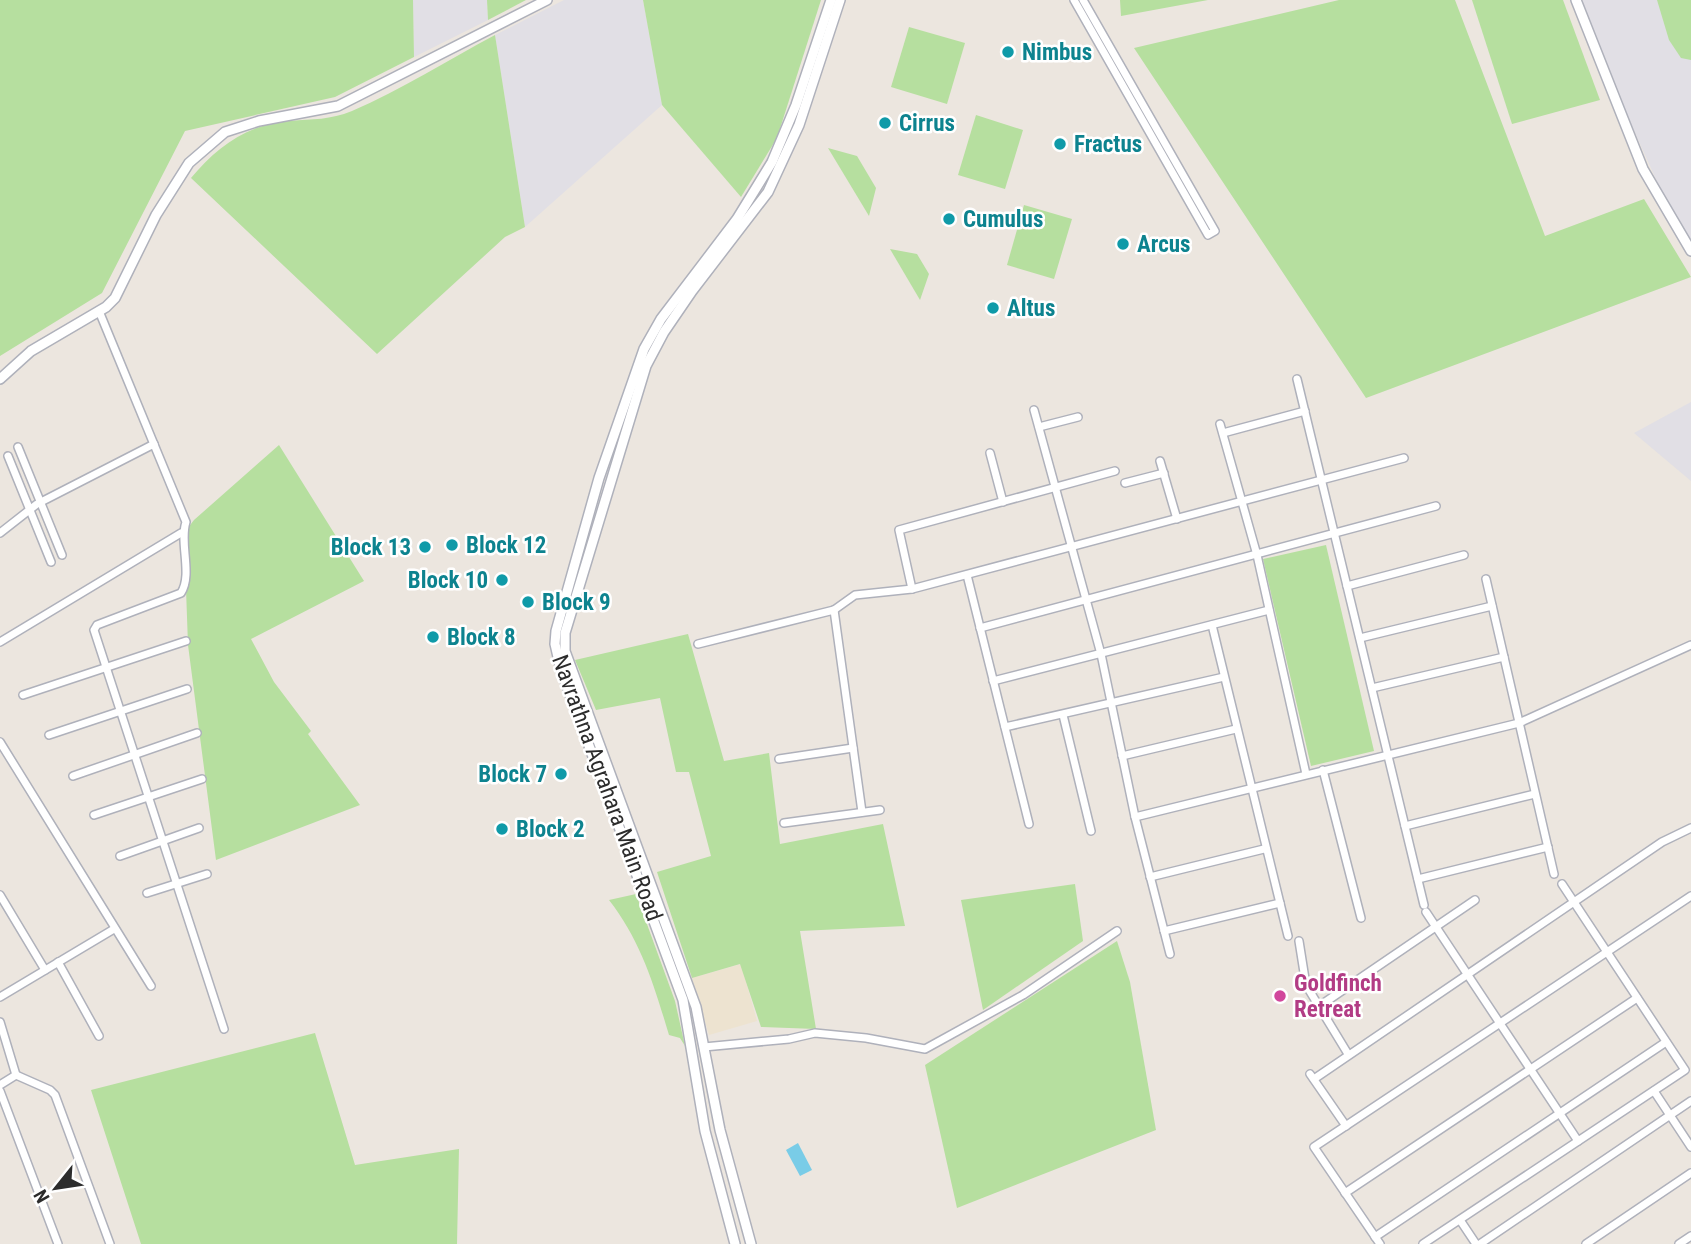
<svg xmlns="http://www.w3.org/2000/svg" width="1691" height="1244" font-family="'Roboto Condensed',sans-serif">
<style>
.industrial{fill:#e1dfe5}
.education{fill:#ede3d0}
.green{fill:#b6df9f}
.water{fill:#79cce7}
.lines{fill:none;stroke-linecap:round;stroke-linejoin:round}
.minor-casing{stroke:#afb1bb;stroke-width:10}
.tertiary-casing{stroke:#afb1bb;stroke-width:12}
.minor{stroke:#fff;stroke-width:7}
.tertiary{stroke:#fff;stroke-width:9}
.culture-dot{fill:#0f9aa8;stroke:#fff;stroke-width:2.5}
.hotel-dot{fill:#d1479c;stroke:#fff;stroke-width:2.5}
.labels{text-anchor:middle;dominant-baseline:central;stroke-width:5;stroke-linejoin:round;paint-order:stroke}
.culture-label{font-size:23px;font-weight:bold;fill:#0d838f;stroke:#fff;text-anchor:start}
.street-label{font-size:23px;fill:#2c2c2c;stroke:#fff}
.hotel-label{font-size:23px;font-weight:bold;fill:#b23c85;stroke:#fff;text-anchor:start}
</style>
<rect width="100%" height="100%" fill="#ece6df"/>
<g class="industrial">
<polygon points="413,0 487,0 488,20 414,57"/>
<polygon points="564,0 643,0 662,105 525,227 495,35"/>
<polygon points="1582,0 1691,0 1691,242 1664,197 1617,93"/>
<polygon points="1691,402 1691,481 1634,433"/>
</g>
<polygon class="education" points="741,964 757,1021 709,1035 692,978"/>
<g class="green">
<polygon points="0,0 413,0 414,57 335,97 185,131 102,293 0,356"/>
<polygon points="487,0 526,0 488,20"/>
<polygon points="643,0 821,0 777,138 741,197 662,105"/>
<polygon points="1120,0 1208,0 1121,16"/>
<polygon points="1339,0 1455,0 1545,236 1644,199 1691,277 1366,398 1134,48"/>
<polygon points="1472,0 1563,0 1600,100 1512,124"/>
<polygon points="1657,0 1691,0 1691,60 1681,58 1669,40"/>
<polygon points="909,27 965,43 947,104 891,87"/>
<path d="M495 35 525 227 505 237 377 354 191 178C217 147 247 124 290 121 313 119 330 120 352 111 401 90 448 60 495 35Z"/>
<polygon points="976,115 1023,130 1005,189 958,175"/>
<polygon points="828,148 857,156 876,188 869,216"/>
<polygon points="1024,205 1072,219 1054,279 1007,265"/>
<polygon points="890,249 917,254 929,274 920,300"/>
<polygon points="279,445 364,581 251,639 274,682 311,731 308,734 360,805 216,860 188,645 184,533 194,520"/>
<polygon points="1326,545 1374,751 1311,766 1263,559"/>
<polygon points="688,634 724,761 769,753 780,844 883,824 905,926 800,931 816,1029 761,1027 740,964 692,978 657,872 711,856 689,772 676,772 660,698 596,710 575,660"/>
<polygon points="1075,884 1083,941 983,1010 961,900"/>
<path d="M636 894 675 1001 685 1046 680 1038 669 1035C654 985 641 941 609 900Z"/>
<polygon points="1117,941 1130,982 1156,1130 957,1208 925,1065"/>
<polygon points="315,1033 355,1165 459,1149 457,1244 141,1244 91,1090"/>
</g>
<polygon class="water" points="798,1143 812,1170 800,1176 786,1150"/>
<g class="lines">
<g class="minor-casing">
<g id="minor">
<polyline points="1074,0 1208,235 1215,231 1083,0"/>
<path d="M99 311 186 522C179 543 193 574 181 593L97 625 94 630 224 1029"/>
<polyline points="1297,379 1424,905"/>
<polyline points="1034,410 1101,654 1135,817 1170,954"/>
<polyline points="1220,424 1257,555 1306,774"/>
<polyline points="1039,427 1078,417"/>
<polyline points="1223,433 1305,411"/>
<polyline points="18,447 62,555"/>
<polyline points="990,453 1003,502"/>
<polyline points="8,456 51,562"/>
<polyline points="1160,461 1177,519"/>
<polyline points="1125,483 1164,473"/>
<polyline points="0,533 37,504 154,444"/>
<polyline points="967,575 1029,824"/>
<polyline points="1486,579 1554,874"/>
<polyline points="1347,586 1464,555"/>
<polyline points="912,589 899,530 1115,471"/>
<polyline points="834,610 862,812"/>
<polyline points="1212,625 1288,936"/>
<polyline points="980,628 1436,506"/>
<polyline points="1360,638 1492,606"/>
<polyline points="0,642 181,533"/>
<polyline points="698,644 834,610 855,595 912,589 1404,458"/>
<polyline points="993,681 1269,610"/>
<polyline points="1372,688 1504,657"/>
<polyline points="23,695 186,641"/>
<polyline points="1063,715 1091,831"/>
<polyline points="1005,727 1224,677"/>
<polyline points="49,735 187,689"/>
<polyline points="0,742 151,986"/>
<polyline points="1122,756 1236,729"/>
<polyline points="779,759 853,748"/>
<polyline points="1323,770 1361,918"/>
<polyline points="73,776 197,733"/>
<polyline points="94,815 202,779"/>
<polyline points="1135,817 1519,723 1691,645"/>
<polyline points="784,823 880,810"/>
<polyline points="1405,826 1535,794"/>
<polyline points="120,856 199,828"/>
<polyline points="1150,877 1264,849"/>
<polyline points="1418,879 1548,847"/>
<polyline points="147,893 207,874"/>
<polyline points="0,895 45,970"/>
<polyline points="1426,912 1578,1141"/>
<polyline points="1164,931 1280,903"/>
<polyline points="1299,941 1306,985 1348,1054"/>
<polyline points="58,962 99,1036"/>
<polyline points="0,997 114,929"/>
<polyline points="1318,1007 1475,900"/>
<polyline points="0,1022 16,1075"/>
<polyline points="704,1047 789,1039 815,1033 866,1038 925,1049 1023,995 1117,931"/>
<polyline points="1310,1074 1346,1126"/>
<polyline points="16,1075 50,1090 55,1095 110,1244"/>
<polyline points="1314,1079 1662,842 1691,828"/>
<polyline points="0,1085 16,1075"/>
<polyline points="0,1091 58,1244"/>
<polyline points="1654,1091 1691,1147"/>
<polyline points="1345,1193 1637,998"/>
<polyline points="1460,1220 1476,1244"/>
<polyline points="1375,1237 1666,1042"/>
<polyline points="1380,1244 1314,1147 1691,896"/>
<polyline points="1423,1244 1685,1070 1562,884"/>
<polyline points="1480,1244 1691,1101"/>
<polyline points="1586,1244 1691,1173"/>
<polyline points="1679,1244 1691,1236"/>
</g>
</g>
<g class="tertiary-casing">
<g id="tertiary">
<polyline points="1576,0 1643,169 1691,251"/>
<polyline points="0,379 31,351 106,307 115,298 156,215 189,163 225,132 259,121 338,106 547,0"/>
<polyline points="735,1244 705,1131 683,1000 561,670 555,644 556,631 599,478 644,349 661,319 737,219 772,162 796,105 831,0"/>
<polyline points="751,1244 720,1130 696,1007 565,651 565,633 646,366 664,332 692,291 768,192 799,125 840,0"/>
</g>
</g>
<use href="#minor" class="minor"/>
<use href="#tertiary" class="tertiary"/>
</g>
<g class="culture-dot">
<circle cx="1008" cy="52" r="7"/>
<circle cx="885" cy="123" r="7"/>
<circle cx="1060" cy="144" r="7"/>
<circle cx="949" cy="219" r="7"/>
<circle cx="1123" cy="244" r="7"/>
<circle cx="993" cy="308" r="7"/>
<circle cx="452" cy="545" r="7"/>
<circle cx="425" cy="547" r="7"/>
<circle cx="502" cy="580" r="7"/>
<circle cx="528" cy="602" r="7"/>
<circle cx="433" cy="637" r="7"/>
<circle cx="561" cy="774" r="7"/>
<circle cx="502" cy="829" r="7"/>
</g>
<circle class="hotel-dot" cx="1280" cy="996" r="7"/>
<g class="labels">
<g class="culture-label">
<text x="1022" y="52">Nimbus</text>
<text x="899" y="123">Cirrus</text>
<text x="1074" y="144">Fractus</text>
<text x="963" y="219">Cumulus</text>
<text x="1137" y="244">Arcus</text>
<text x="1007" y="308">Altus</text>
<text x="466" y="545">Block 12</text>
<text x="411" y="547" text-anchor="end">Block 13</text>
<text x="488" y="580" text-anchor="end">Block 10</text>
<text x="542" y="602">Block 9</text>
<text x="447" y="637">Block 8</text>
<text x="547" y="774" text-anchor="end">Block 7</text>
<text x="516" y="829">Block 2</text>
</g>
<g class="street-label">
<text transform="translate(607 788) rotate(70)">Navrathna Agrahara Main Road</text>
</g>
<g class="hotel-label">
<text x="1294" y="983">Goldfinch<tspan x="1294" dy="26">Retreat</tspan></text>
</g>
</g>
<g transform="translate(56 1188) rotate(240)" stroke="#ffffff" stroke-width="5" paint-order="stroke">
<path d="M0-5L12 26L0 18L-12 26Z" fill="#2c2c2c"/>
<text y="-10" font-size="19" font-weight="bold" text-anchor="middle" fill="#2c2c2c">N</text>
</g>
</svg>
